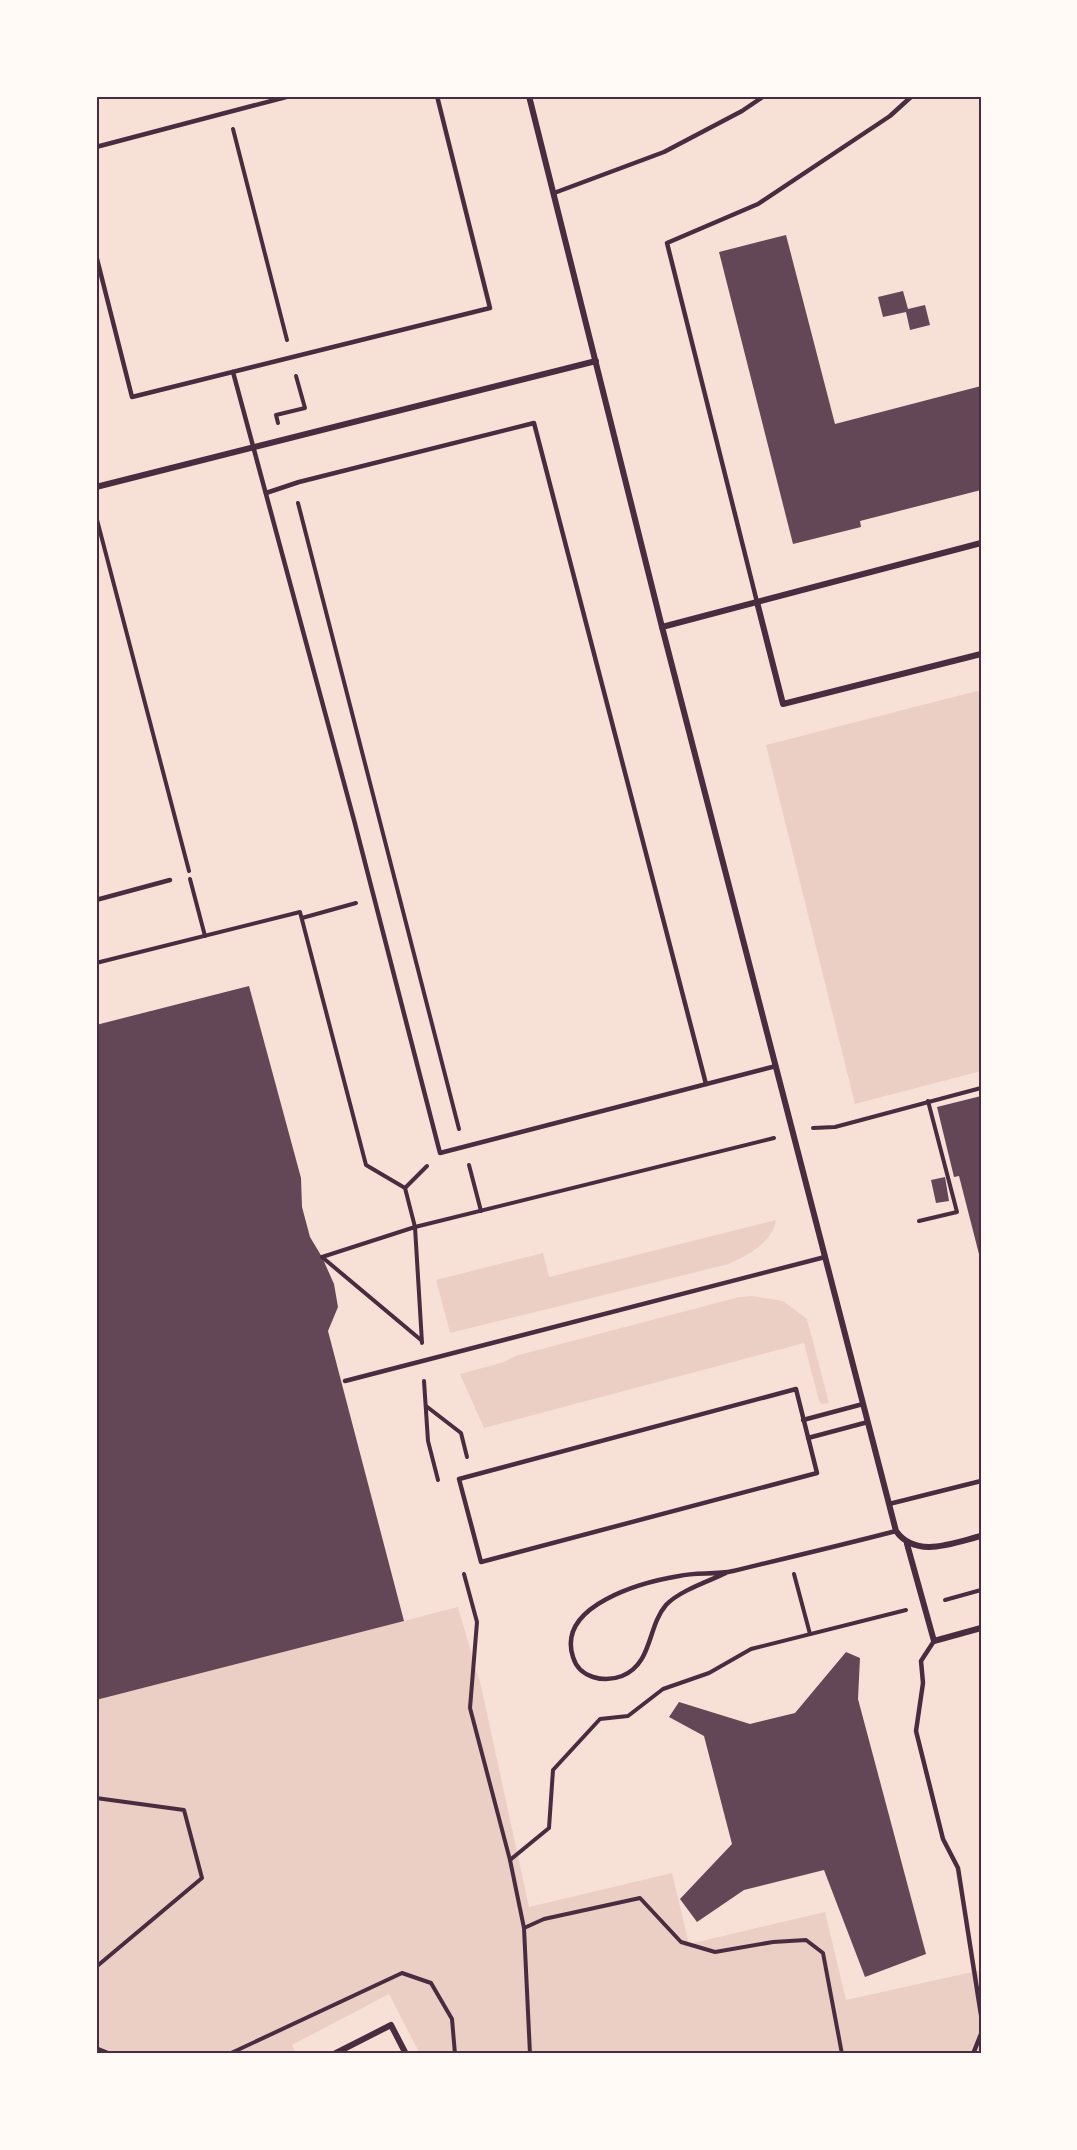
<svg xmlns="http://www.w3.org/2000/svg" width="1077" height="2150" font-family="Roboto,sans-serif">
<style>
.green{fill:#ebcfc5}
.building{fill:#644757}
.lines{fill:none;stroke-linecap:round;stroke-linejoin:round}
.path{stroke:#4a2c40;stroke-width:4}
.service{stroke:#4a2c40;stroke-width:4.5}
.minor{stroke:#4a2c40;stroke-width:6}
.neatline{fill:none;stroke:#4a2c40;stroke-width:2}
</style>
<rect width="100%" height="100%" fill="#f7e1d7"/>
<g class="green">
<polygon points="981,690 981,1071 855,1104 766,745"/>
<path d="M776 1220C772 1243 748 1255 729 1264L450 1333 436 1280 543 1253 549 1277Z"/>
<polygon points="752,1296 783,1301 807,1319 829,1403 822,1404 819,1401 804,1343 484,1428 460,1374 504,1362 515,1356 739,1297"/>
<polygon points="458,1607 481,1686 529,1907 672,1873 689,1944 825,1912 846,2000 981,1970 981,2054 420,2054 389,1994 292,2045 296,2054 96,2054 96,1700"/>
</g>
<g class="building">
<polygon points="786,235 835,424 981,386 981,490 860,521 861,527 793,544 719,252"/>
<polygon points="903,291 908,309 925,305 930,325 910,330 906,312 883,317 878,297"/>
<polygon points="249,986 301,1178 302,1207 310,1237 322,1257 334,1284 338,1307 328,1331 404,1621 96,1700 96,1025"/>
<polygon points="981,1096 981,1258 980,1258 959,1176 954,1177 937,1107"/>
<polygon points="945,1177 949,1201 936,1203 931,1180"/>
<polygon points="846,1652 860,1658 858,1699 926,1954 865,1977 824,1870 744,1890 697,1922 680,1899 732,1844 704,1736 669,1717 679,1702 750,1724 795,1713"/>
</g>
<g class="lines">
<g class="path">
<polyline points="233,129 287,340"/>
<polyline points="278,423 276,415 305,408 296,376"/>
<polyline points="298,503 459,1129"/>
<polyline points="96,516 189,871"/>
<polyline points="190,879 205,936"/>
<polyline points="302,918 356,903"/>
<polyline points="96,963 300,912 366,1165 405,1188 415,1227 422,1343"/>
<polyline points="813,1128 835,1127 981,1088"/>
<polyline points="469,1165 481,1211"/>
<polyline points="405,1188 427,1166"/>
<polyline points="919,1221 957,1212 928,1101"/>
<polyline points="322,1257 415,1227 774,1138"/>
<polyline points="322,1257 421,1340"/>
<polyline points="424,1381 428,1441 438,1480"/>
<polyline points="426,1406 461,1433 467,1457"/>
<polyline points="464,1574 477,1622 470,1708 510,1860 524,1928 530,2054"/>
<polyline points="794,1574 810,1634"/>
<polyline points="945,1600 981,1590"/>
<polyline points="96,1798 184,1810 202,1878 96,1967"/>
<polyline points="510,1860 549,1828 553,1770 600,1719 628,1716 663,1689 709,1673 751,1649 906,1610"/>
<polyline points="524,1928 544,1919 640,1898 681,1942 715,1952 773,1942 806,1940 823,1953 842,2054"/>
<polyline points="96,2048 111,2054"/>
<polyline points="229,2054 402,1973 431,1983 452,2019 455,2054"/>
</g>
<g class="service">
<polyline points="96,147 290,96"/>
<polyline points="554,193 664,152 742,111 764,96"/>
<polyline points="96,255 132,397 490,308 437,96"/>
<polyline points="233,372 354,820 440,1153 776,1066"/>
<polyline points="266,493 299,482 534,423 706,1084"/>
<polyline points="757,602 667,243 758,204 890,116 912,96"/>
<polyline points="96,900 170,880"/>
<polyline points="345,1381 825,1257"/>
<polygon points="796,1389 817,1473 481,1562 459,1479"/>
<polyline points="803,1420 863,1404"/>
<polyline points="808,1438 868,1422"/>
<polyline points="889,1504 981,1481"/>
<path d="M726 1573C709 1581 679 1591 666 1605 647 1627 653 1663 622 1676 604 1683 579 1678 573 1657 556 1605 643 1582 679 1576 696 1572 715 1575 733 1571 787 1558 842 1545 896 1531"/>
<polyline points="934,1641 921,1661 923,1683 916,1731 943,1839 958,1868 981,2015"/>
<polyline points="973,2054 981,2034"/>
</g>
<g class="minor">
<path d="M529 96 662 627 896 1531C916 1559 953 1543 981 1536"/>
<polyline points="96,487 596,361"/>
<polyline points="757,602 783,704 981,654"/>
<polyline points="662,627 981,543"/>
<polyline points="907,1544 934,1641 981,1628"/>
<polyline points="334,2054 391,2025 406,2054"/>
</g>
</g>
<rect width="1077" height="2150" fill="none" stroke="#fffaf5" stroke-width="195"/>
<rect x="98" y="98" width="882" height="1954" class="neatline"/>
</svg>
